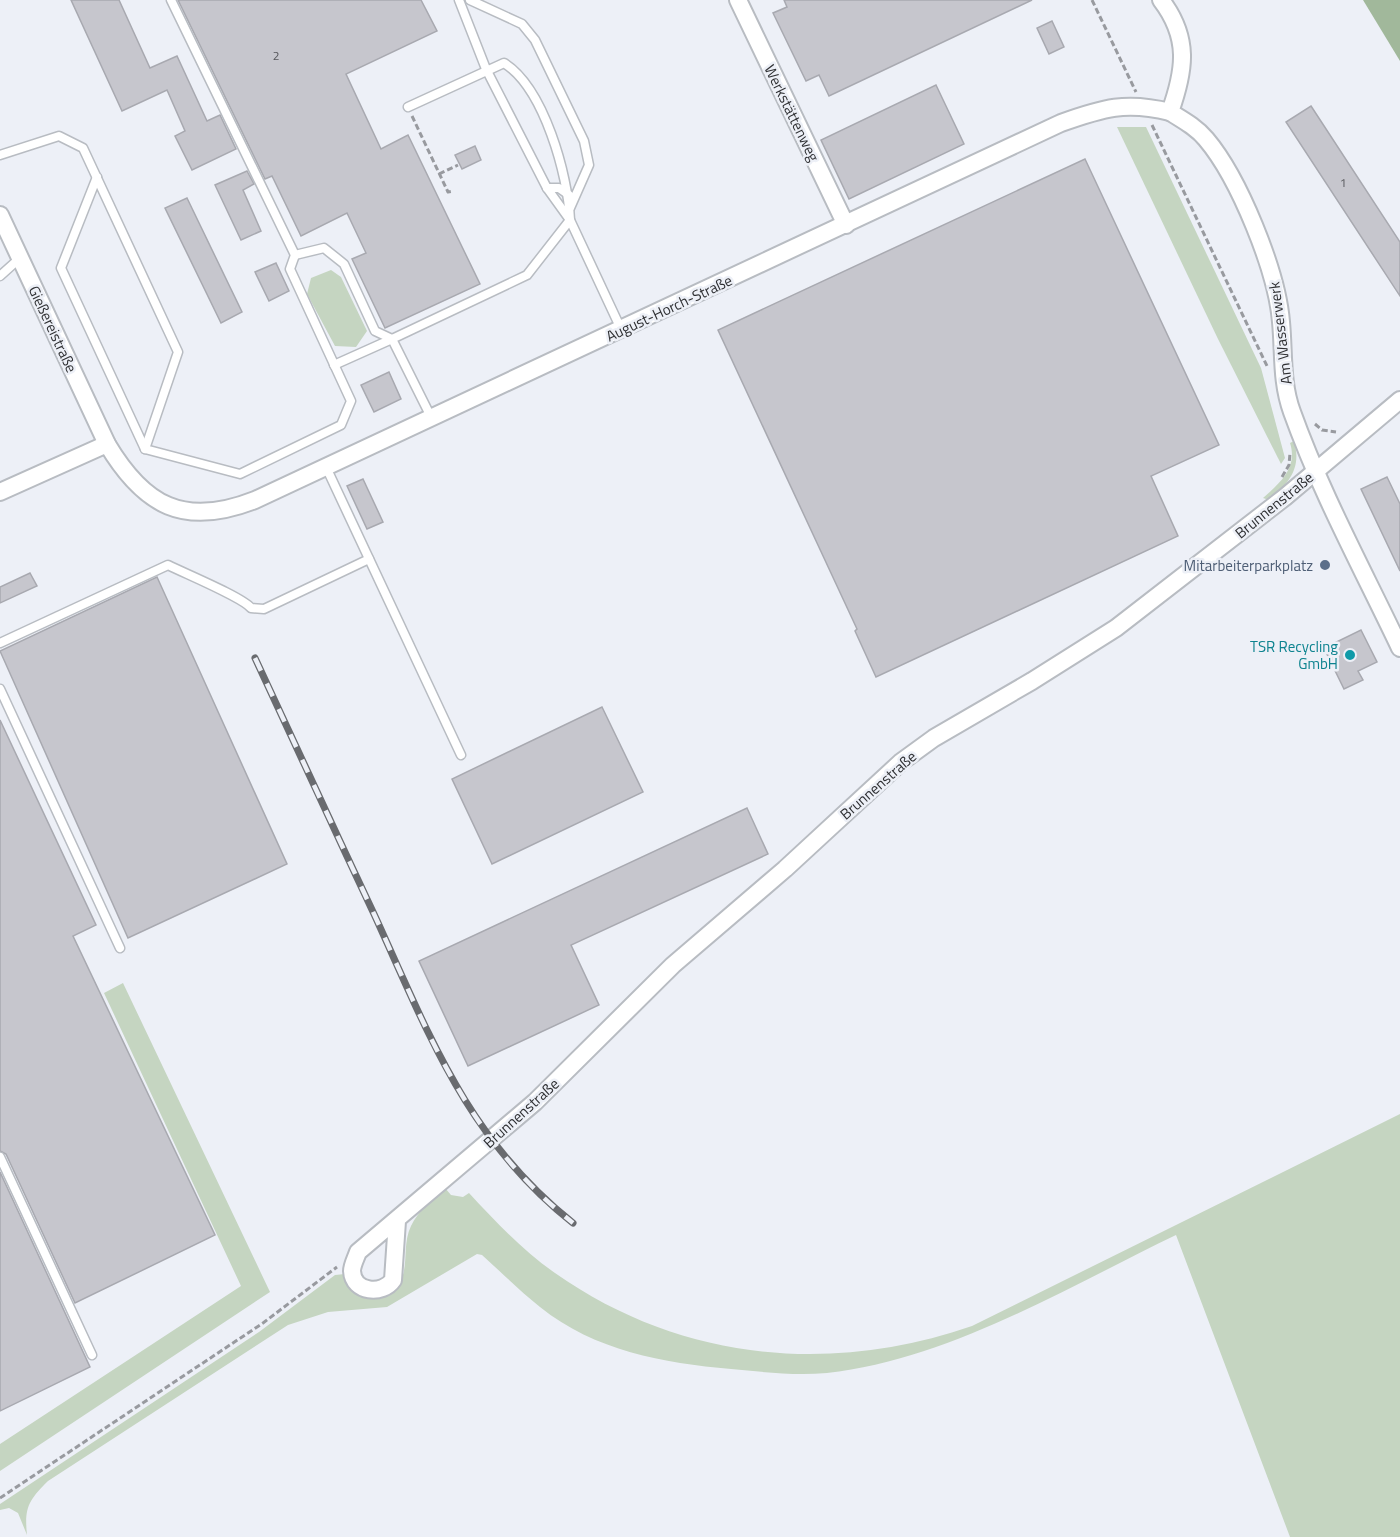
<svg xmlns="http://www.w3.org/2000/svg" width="1400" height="1537" font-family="'Titillium Web',sans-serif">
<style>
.green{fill:#c5d5c1}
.forest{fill:#a1b89b}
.building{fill:#c6c6cd;stroke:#a8a9b0;stroke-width:1.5}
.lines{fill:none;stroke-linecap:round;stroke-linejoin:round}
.service-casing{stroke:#b8bcc2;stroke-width:11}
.minor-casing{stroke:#b8bcc2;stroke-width:20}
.path{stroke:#989a9f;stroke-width:3;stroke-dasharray:6 3;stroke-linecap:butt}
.service{stroke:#fff;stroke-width:8}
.minor{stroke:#fff;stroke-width:16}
.rail-casing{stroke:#696b6f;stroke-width:7}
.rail{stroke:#edf0f7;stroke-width:4.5;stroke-dasharray:14;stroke-linecap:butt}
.service-dot{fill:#5c6f8a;stroke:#edf0f7;stroke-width:2}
.culture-dot{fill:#0f9aa8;stroke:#edf0f7;stroke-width:2}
.labels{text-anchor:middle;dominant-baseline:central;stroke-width:5;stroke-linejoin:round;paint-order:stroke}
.number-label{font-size:12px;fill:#55565a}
.street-label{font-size:15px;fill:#2f3033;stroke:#edf0f7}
.service-label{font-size:15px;fill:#4e5e75;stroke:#edf0f7;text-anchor:end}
.culture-label{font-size:15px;fill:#0d838f;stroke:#edf0f7;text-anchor:end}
</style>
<rect width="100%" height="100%" fill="#edf0f7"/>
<g class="green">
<polygon points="1117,127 1146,127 1261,368 1285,458 1281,464 1218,339"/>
<polygon points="331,270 341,277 367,331 356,347 335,346 307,294 311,278"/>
<path d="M1294 441C1302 468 1289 483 1269 500L1263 498C1280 483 1298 468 1290 443Z"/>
<polygon points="123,983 270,1292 0,1471 0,1444 241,1286 104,993"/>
<path d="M1400 1114V1537H1290L1176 1235C1068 1287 948 1360 827 1373 795 1376 763 1372 731 1369 663 1363 595 1351 540 1307 520 1291 501 1272 482 1255L477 1254 387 1307 328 1312 288 1325 48 1481C29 1500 24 1507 27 1535L18 1513 9 1508 0 1510V1504L259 1332 335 1275 345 1274C351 1287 356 1295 370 1298 378 1299 386 1297 392 1292 413 1273 400 1249 411 1226 418 1211 433 1199 445 1188L451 1195 463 1197 469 1193C495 1221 523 1251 555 1273 680 1361 830 1375 972 1326Z"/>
</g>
<polygon class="forest" points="1363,0 1400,0 1400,61"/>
<g class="building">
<polygon points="71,0 119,0 150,68 177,56 207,121 220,115 236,149 192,170 175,136 185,131 167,90 122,111"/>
<polygon points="178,0 421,0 437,31 346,74 381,149 408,135 480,284 385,328 352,259 366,253 347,213 301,236 272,176 265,179"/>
<polygon points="784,0 1032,0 829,96 819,75 806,81 773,13 787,7"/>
<polygon points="1052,21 1064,47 1049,54 1037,28"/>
<polygon points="936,85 964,144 849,199 821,140"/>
<polygon points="1311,106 1400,242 1400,296 1286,122"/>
<polygon points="475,146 481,160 462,169 455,155"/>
<polygon points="1085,159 1219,445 1151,476 1178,536 876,677 855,631 857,629 718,330"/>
<polygon points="247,171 254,184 243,190 261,231 241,240 215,185"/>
<polygon points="187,198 242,312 221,323 165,208"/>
<polygon points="276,263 289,291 269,301 255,272"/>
<polygon points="389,372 401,399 374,412 361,385"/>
<polygon points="1387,477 1400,504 1400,571 1361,489"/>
<polygon points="363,479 383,522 367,529 347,486"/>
<polygon points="30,573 37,586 0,603 0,587"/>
<polygon points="157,577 287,864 128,938 0,651"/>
<polygon points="1361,630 1377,662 1358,671 1363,680 1344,689 1324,648"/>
<polygon points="602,707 643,792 492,864 452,779"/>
<polygon points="0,720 96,925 73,936 215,1235 75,1303 6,1154 0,1151"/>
<polygon points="747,808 768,854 571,945 599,1005 468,1066 419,961"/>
<polygon points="0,1172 90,1367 0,1411"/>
</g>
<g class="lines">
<g class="service-casing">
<g id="service">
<polyline points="459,0 486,69 547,188 570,220 621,329"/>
<polyline points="470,0 522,24 535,40 584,141 589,165 570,208"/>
<path d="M408 107 504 63C544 88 568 175 570 220L527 275 392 339 431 417"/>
<polyline points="0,155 59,136 83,148 178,352 145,449 240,474 341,425 351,401 290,269 295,255 171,0"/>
<polyline points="97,177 61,268 145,449"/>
<polyline points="547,188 559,188 569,195"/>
<polyline points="295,255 324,248 344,264 375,331 392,339"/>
<polyline points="0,276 20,258"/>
<polyline points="334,365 392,339"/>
<polyline points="326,467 461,755"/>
<path d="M0 643 168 565C186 574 242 597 251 608L264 609 369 559"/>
<polyline points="0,689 120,948"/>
<polyline points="0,1157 92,1355"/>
</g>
</g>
<g class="minor-casing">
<g id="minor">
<polyline points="738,0 846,225"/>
<path d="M1161 0C1190 38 1185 70 1170 112 1183 120 1196 127 1206 139 1239 178 1277 271 1281 322 1284 353 1281 382 1292 412 1321 493 1363 570 1400 648"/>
<path d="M0 215 107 444C144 506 184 528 255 500L1061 123C1103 108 1126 101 1170 112"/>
<polyline points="0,492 107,444"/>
<path d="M397 1221 393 1280C383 1295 353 1293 352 1271 352 1265 356 1258 358 1252L535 1102 673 965 785 869 901 762 934 738 1032 681 1116 628 1285 497 1400 400"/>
</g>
</g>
<g class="path">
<polyline points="1092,0 1136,92"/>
<polyline points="412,116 448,192 453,191"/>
<polyline points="1152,125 1267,366"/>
<polyline points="439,174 458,165"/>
<polyline points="1315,424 1322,430 1336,432"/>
<polyline points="1282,477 1289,465 1290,453"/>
<polyline points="0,1498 263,1323 337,1267"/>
</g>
<use href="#service" class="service"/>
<use href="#minor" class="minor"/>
<g class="rail-casing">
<path id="rail" d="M255 658C295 744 334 829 374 914 429 1034 466 1138 573 1223"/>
</g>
<use href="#rail" class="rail"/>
</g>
<circle class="service-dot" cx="1325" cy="565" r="6"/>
<circle class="culture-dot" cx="1350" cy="655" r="6"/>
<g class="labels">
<g class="number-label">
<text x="276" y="55">2</text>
<text x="1343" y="182">1</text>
</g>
<g class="street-label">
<text transform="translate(792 113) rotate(64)">Werkstättenweg</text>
<text transform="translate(669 308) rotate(-25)">August-Horch-Straße</text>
<text transform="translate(53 329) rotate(65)">Gießereistraße</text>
<text transform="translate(1280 333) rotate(-97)">Am Wasserwerk</text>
<text transform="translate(1274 505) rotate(-39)">Brunnenstraße</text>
<text transform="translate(878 785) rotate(-41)">Brunnenstraße</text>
<text transform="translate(521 1113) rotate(-42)">Brunnenstraße</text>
</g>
<g class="service-label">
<text x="1313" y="565">Mitarbeiterparkplatz</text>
</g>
<g class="culture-label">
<text x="1338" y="646">TSR Recycling<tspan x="1338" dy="17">GmbH</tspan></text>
</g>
</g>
</svg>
